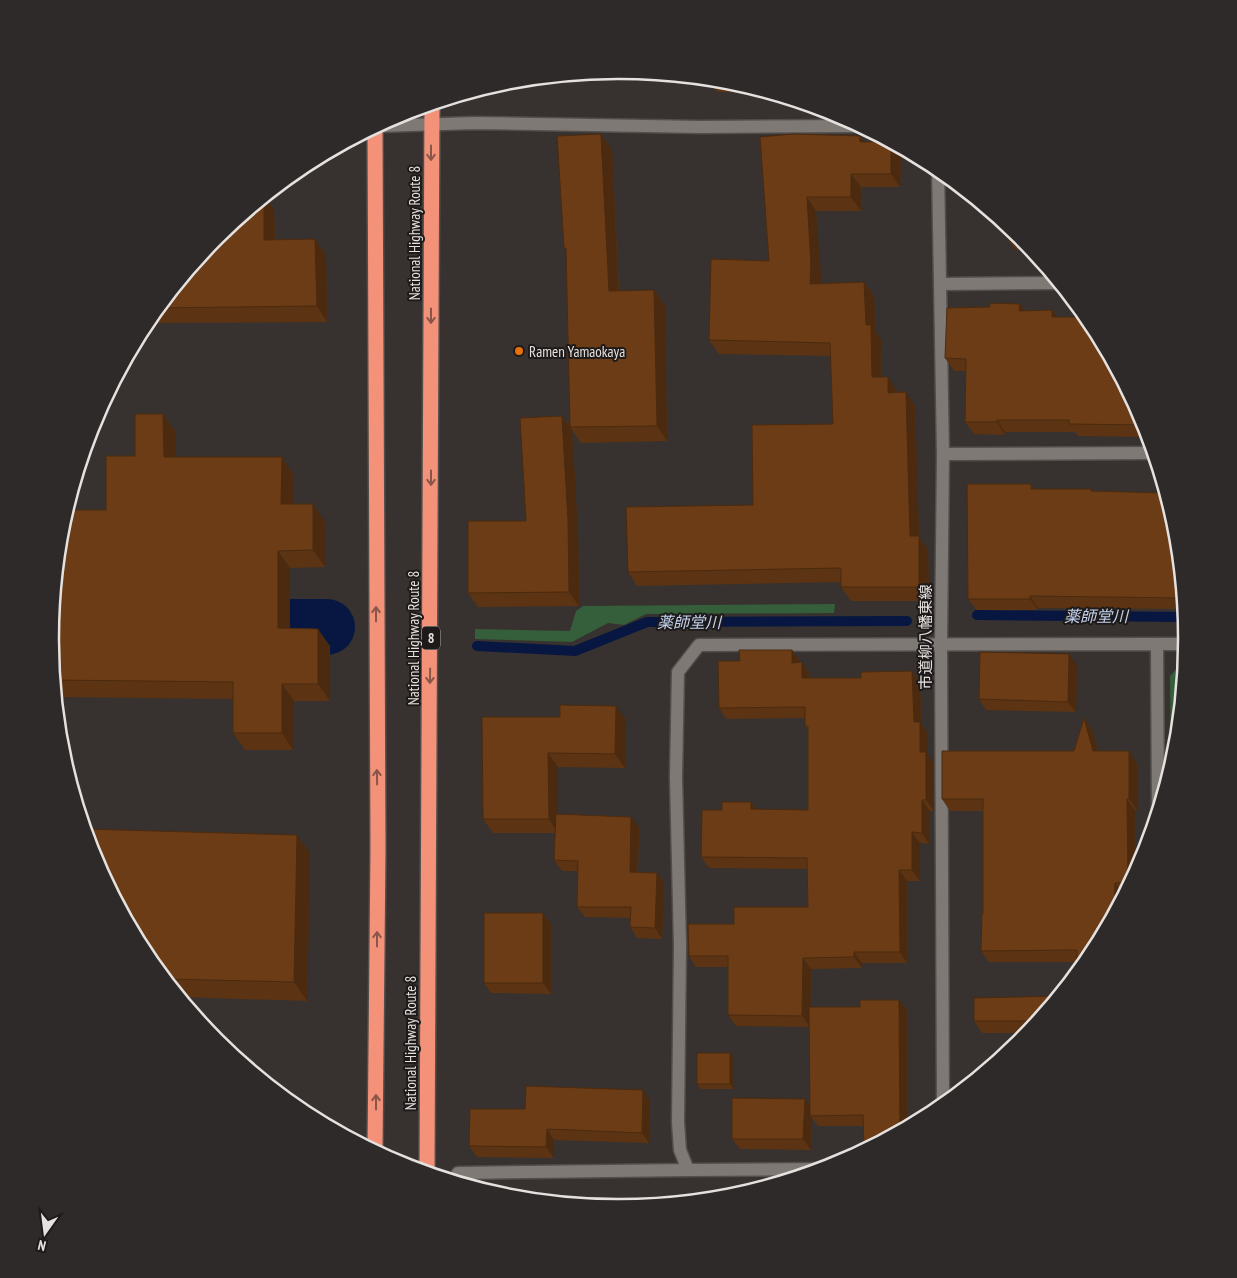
<svg xmlns="http://www.w3.org/2000/svg" width="1237" height="1278" font-family="'PT Sans Narrow','Noto Sans JP',sans-serif">
<style>
.green{fill:#355e3a}
.lines{fill:none;stroke-linecap:round;stroke-linejoin:round}
.stream{stroke:#071741;stroke-width:10}
.river{stroke:#071741;stroke-width:56}
.minor-casing{stroke:#524e4b;stroke-width:15}
.highway-casing{stroke:#524e4b;stroke-width:18}
.minor{stroke:#7f7975;stroke-width:12}
.highway{stroke:#f39179;stroke-width:15}
.wall{fill:#5c3413}
.shaded-wall{fill:#4b2a0f}
.building{fill:#6b3c16;stroke:#4b2a0f}
.oneway{stroke:#885649}
.food-dot{fill:#e8710a;stroke:#1d1a19;stroke-width:2}
.labels{text-anchor:middle;dominant-baseline:central;stroke-width:4;stroke-linejoin:round;paint-order:stroke}
.shield{fill:#1d1a19;stroke:#a9a5a4;stroke-width:1}
.shield-label{font-size:14px;font-weight:bold;fill:#e5e1df}
.street-label{font-size:15px;fill:#e5e1df;stroke:#1d1a19}
.poi-label{font-size:15px;fill:#e5e1df;stroke:#1d1a19;text-anchor:start}
.water-label{font-size:16px;font-style:italic;fill:#c3d2f0;stroke:#1d1a19}
.rim{fill:none;stroke:#e5e1df;stroke-width:2.5}
</style>
<rect width="100%" height="100%" fill="#37322f"/>
<g class="green">
<polygon points="835,604 834,613 646,614 624,625 608,623 572,642 475,639 475,629 570,631 576,611 583,606"/>
<polygon points="1185,659 1176,750 1171,767 1170,676"/>
</g>
<g class="lines">
<g class="stream">
<polyline points="977,615 1185,617"/>
<polyline points="477,646 575,651 647,622 907,621"/>
</g>
<polyline class="river" points="212,627 327,627"/>
<g class="minor-casing">
<g id="minor">
<polyline points="379,126 475,123 700,127 859,126"/>
<polyline points="938,169 943,454 941,645 943,1104"/>
<polyline points="940,284 1058,283"/>
<polyline points="943,454 1153,453"/>
<polyline points="1157,644 1187,644"/>
<polyline points="820,1169 688,1170 680,1150 678,1122 680,946 676,777 678,672 699,645 1157,644 1158,810"/>
<polyline points="458,1173 688,1170"/>
</g>
</g>
<g class="highway-casing">
<g id="highway">
<polyline points="375,128 378,849 375,1150"/>
<polyline points="427,1172 432,104"/>
</g>
</g>
<use href="#minor" class="minor"/>
<use href="#highway" class="highway"/>
</g>
<g class="wall">
<polygon points="708,79 730,81 766,92 717,92"/>
<polygon points="760,137 865,142 901,156 900,187 861,187 861,211 816,211 820,283 864,282 874,296 875,331 881,339 882,377 897,391 898,392 915,406 919,537 928,550 929,601 851,601 841,587 841,582 637,586 628,572 753,505 833,424 831,356 719,354 709,340 769,261"/>
<polygon points="612,150 619,291 654,290 665,306 667,441 581,443 572,430 578,534 579,606 478,607 468,593 526,521 562,416 570,426 566,251 564,248"/>
<polygon points="274,210 275,240 326,255 327,322 146,323 217,237"/>
<polygon points="1021,237 1031,250 1016,250 1008,239"/>
<polygon points="990,307 1024,311 1056,317 1144,422 1148,437 1078,436 1075,432 1005,432 1005,435 974,434 965,422 966,371 954,371 945,358"/>
<polygon points="175,431 175,457 282,457 293,474 293,504 325,521 325,567 290,568 290,629 330,646 330,701 294,701 293,750 245,750 233,733 233,699 56,697 50,639 106,510 135,456"/>
<polygon points="1031,484 1034,489 1093,491 1176,528 1184,609 1038,608 1038,610 977,610 968,599"/>
<polygon points="792,650 800,661 800,662 809,673 809,678 920,682 921,724 928,733 928,755 933,763 934,811 930,811 929,844 920,843 920,881 907,881 907,963 862,963 862,968 811,969 810,1007 860,1007 899,1000 907,1010 863,1126 818,1126 812,1118 811,1150 740,1149 732,1139 810,1107 810,1027 736,1026 728,1015 728,967 696,967 689,956 734,924 808,907 807,869 709,868 701,857 722,810 751,802 756,809 808,810 808,730 805,726 805,718 726,719 719,708 740,661"/>
<polygon points="1077,665 1076,712 986,710 979,699"/>
<polygon points="482,717 626,720 625,768 558,767 558,814 639,827 638,872 657,873 664,883 662,939 637,938 630,927 630,918 585,917 577,907 578,871 562,871 554,860 555,833 493,833 483,819"/>
<polygon points="1084,718 1092,730 1098,751 1137,763 1137,810 1135,810 1135,872 1091,955 1077,962 989,962 981,951 983,914 983,811 950,811 942,799 1074,751"/>
<polygon points="310,853 307,1001 180,997 146,955"/>
<polygon points="543,913 551,924 551,994 491,993 484,983"/>
<polygon points="1057,996 1027,1033 982,1033 974,1021"/>
<polygon points="730,1053 734,1059 734,1089 701,1089 697,1084"/>
<polygon points="650,1100 649,1143 554,1140 554,1158 477,1157 469,1146 525,1109"/>
</g>
<g class="shaded-wall">
<polygon points="601,134 612,150 619,306 609,291"/>
<polygon points="860,136 870,150 860,142"/>
<polygon points="891,143 901,156 900,187 891,174"/>
<polygon points="851,174 861,187 861,211 851,197"/>
<polygon points="265,197 274,210 275,255 264,240 264,198"/>
<polygon points="807,197 816,211 821,278 820,297 810,284"/>
<polygon points="315,239 326,255 327,322 317,306"/>
<polygon points="864,282 874,296 875,331 881,339 882,391 872,377 866,325"/>
<polygon points="654,290 665,306 667,441 657,426"/>
<polygon points="1020,304 1028,316 1019,311"/>
<polygon points="1052,310 1061,323 1052,317"/>
<polygon points="1109,356 1118,373 1109,371"/>
<polygon points="888,377 897,391 898,406 888,393"/>
<polygon points="906,392 915,406 919,537 928,550 929,601 919,587 910,536"/>
<polygon points="163,414 175,431 176,474 164,457"/>
<polygon points="562,416 572,430 578,534 579,606 569,592"/>
<polygon points="997,420 1005,432 1005,435 997,422"/>
<polygon points="282,457 293,474 293,521 281,504"/>
<polygon points="313,504 325,521 325,567 313,550"/>
<polygon points="278,551 290,568 290,645 278,628"/>
<polygon points="1030,596 1038,608 1038,610 1030,599"/>
<polygon points="318,629 330,646 330,701 318,684"/>
<polygon points="792,650 800,661 800,674 792,663"/>
<polygon points="1069,654 1077,665 1076,712 1068,702"/>
<polygon points="802,662 809,673 809,689 802,678"/>
<polygon points="912,671 920,682 921,724 928,733 928,755 933,763 934,811 926,800 920,752 914,722"/>
<polygon points="282,684 294,701 293,750 282,733"/>
<polygon points="616,706 626,720 625,768 615,754"/>
<polygon points="1084,718 1092,730 1101,763 1093,751"/>
<polygon points="1129,751 1137,763 1137,810 1129,799"/>
<polygon points="548,753 558,767 558,833 549,819"/>
<polygon points="1127,799 1135,810 1135,872 1129,884 1128,882"/>
<polygon points="922,800 930,811 929,844 922,833"/>
<polygon points="751,802 759,814 751,809"/>
<polygon points="631,817 639,827 637,882 630,872"/>
<polygon points="912,832 920,843 920,881 912,870"/>
<polygon points="297,835 310,853 307,1001 294,982"/>
<polygon points="899,870 907,881 907,963 900,952"/>
<polygon points="657,873 664,883 662,939 655,928"/>
<polygon points="1115,883 1123,894 1123,895 1114,912"/>
<polygon points="543,913 551,924 551,994 543,983"/>
<polygon points="854,952 862,963 862,968 854,957"/>
<polygon points="803,958 811,969 810,1027 802,1016"/>
<polygon points="899,1000 907,1010 907,1126 900,1130"/>
<polygon points="730,1053 734,1059 734,1089 730,1084"/>
<polygon points="643,1090 650,1100 649,1143 642,1133"/>
<polygon points="805,1099 812,1109 810,1116 812,1118 811,1150 803,1139"/>
<polygon points="547,1129 554,1140 554,1158 546,1147"/>
</g>
<g class="building">
<polygon points="601,134 609,291 654,290 657,426 570,427 566,248 564,248 557,136"/>
<polygon points="793,134 860,136 860,142 890,142 891,143 891,174 851,174 851,197 807,197 811,264 810,284 864,282 866,325 871,325 872,377 888,377 888,393 906,392 910,536 919,536 919,587 841,587 841,568 628,572 626,507 753,505 752,425 833,424 830,343 709,340 711,259 769,261 760,137"/>
<polygon points="264,198 264,240 315,239 317,306 158,308 217,237"/>
<polygon points="1008,227 1021,237 1022,239 1008,239"/>
<polygon points="990,303 1020,304 1019,311 1052,310 1052,317 1086,317 1091,323 1109,356 1109,371 1117,371 1145,425 1069,424 1069,420 997,420 997,422 965,422 966,359 945,358 947,308 990,307"/>
<polygon points="135,414 163,414 164,457 282,457 281,504 313,504 313,550 278,551 278,628 318,629 318,684 282,684 282,733 233,733 233,682 54,680 50,639 61,528 66,510 106,510 106,456 135,456"/>
<polygon points="562,416 568,520 569,592 468,593 468,521 526,521 520,418"/>
<polygon points="967,484 1031,484 1031,489 1091,489 1091,491 1165,493 1176,528 1183,598 1030,596 1030,599 968,599"/>
<polygon points="739,650 792,650 792,663 802,662 802,678 861,678 861,672 912,671 914,722 920,722 920,752 926,752 926,800 922,800 922,833 912,832 912,870 899,870 900,952 854,952 854,957 803,958 802,1016 728,1015 728,956 689,956 688,924 734,924 734,907 808,907 807,858 701,857 702,810 722,810 722,802 751,802 751,809 808,810 808,726 805,726 805,707 719,708 718,661 740,661"/>
<polygon points="980,652 1069,654 1068,702 979,699"/>
<polygon points="560,705 616,706 615,754 548,753 549,819 483,819 482,717 560,717"/>
<polygon points="1084,718 1093,751 1129,751 1129,799 1127,799 1128,882 1115,883 1114,912 1091,955 1077,972 1077,950 981,951 982,914 983,914 983,799 942,799 942,751 1074,751"/>
<polygon points="556,814 631,817 630,872 657,873 655,928 630,927 631,907 577,907 578,861 554,860"/>
<polygon points="85,829 297,835 294,982 165,979 146,955 93,856"/>
<rect x="484" y="913" width="59" height="70"/>
<polygon points="1057,996 1037,1021 974,1021 974,998"/>
<polygon points="860,1000 899,1000 900,1130 864,1149 863,1115 810,1116 809,1007 860,1007"/>
<rect x="697" y="1053" width="33" height="31"/>
<polygon points="526,1086 643,1090 642,1133 547,1129 546,1147 469,1146 470,1109 525,1109"/>
<polygon points="732,1098 805,1099 803,1139 732,1139"/>
</g>
<defs><path id="oneway-shaft" d="M-6 0H5M1.5-3L5.5 0L1.5 3" fill="none" stroke-width="1.6" stroke-linecap="round" stroke-linejoin="round" transform="scale(1.25)"/></defs>
<g class="oneway">
<use href="#oneway-shaft" transform="translate(431 153) rotate(90)"/>
<use href="#oneway-shaft" transform="translate(431 316) rotate(90)"/>
<use href="#oneway-shaft" transform="translate(431 478) rotate(90)"/>
<use href="#oneway-shaft" transform="translate(376 614) rotate(-90)"/>
<use href="#oneway-shaft" transform="translate(430 676) rotate(91)"/>
<use href="#oneway-shaft" transform="translate(377 777) rotate(-91)"/>
<use href="#oneway-shaft" transform="translate(377 939) rotate(-90)"/>
<use href="#oneway-shaft" transform="translate(376 1102) rotate(-90)"/>
</g>
<circle class="food-dot" cx="519" cy="351" r="5"/>
<g class="labels">
<rect class="shield" x="422" y="626.5" width="18" height="23" rx="4"/>
<g class="shield-label">
<text x="431" y="638">8</text>
</g>
<g class="street-label">
<text transform="translate(414 233) rotate(-90)">National Highway Route 8</text>
<text transform="translate(925 637) rotate(-90)">市道柳八幡東線</text>
<text transform="translate(413 638) rotate(-90)">National Highway Route 8</text>
<text transform="translate(410 1043) rotate(-90)">National Highway Route 8</text>
</g>
<g class="poi-label">
<text x="529" y="351">Ramen Yamaokaya</text>
</g>
<g class="water-label">
<text x="1096" y="616">薬師堂川</text>
<text x="689" y="622">薬師堂川</text>
</g>
</g>
<path d="M0 0H1237V1278H0ZM618 79H619A559 559 0 0 1 1178 638V640A559 559 0 0 1 619 1199H618A559 559 0 0 1 59 640V638A559 559 0 0 1 618 79Z" fill="#2d2a29" fill-rule="evenodd"/>
<path class="rim" d="M618 79H619A559 559 0 0 1 1178 638V640A559 559 0 0 1 619 1199H618A559 559 0 0 1 59 640V638A559 559 0 0 1 618 79Z"/>
<g transform="translate(45 1233) rotate(194)" stroke="#1d1a19" stroke-width="4" paint-order="stroke">
<path d="M0-4L9 19L0 12L-9 19Z" fill="#e5e1df"/>
<text y="-8" font-size="14" font-weight="bold" text-anchor="middle" fill="#e5e1df">N</text>
</g>
</svg>
